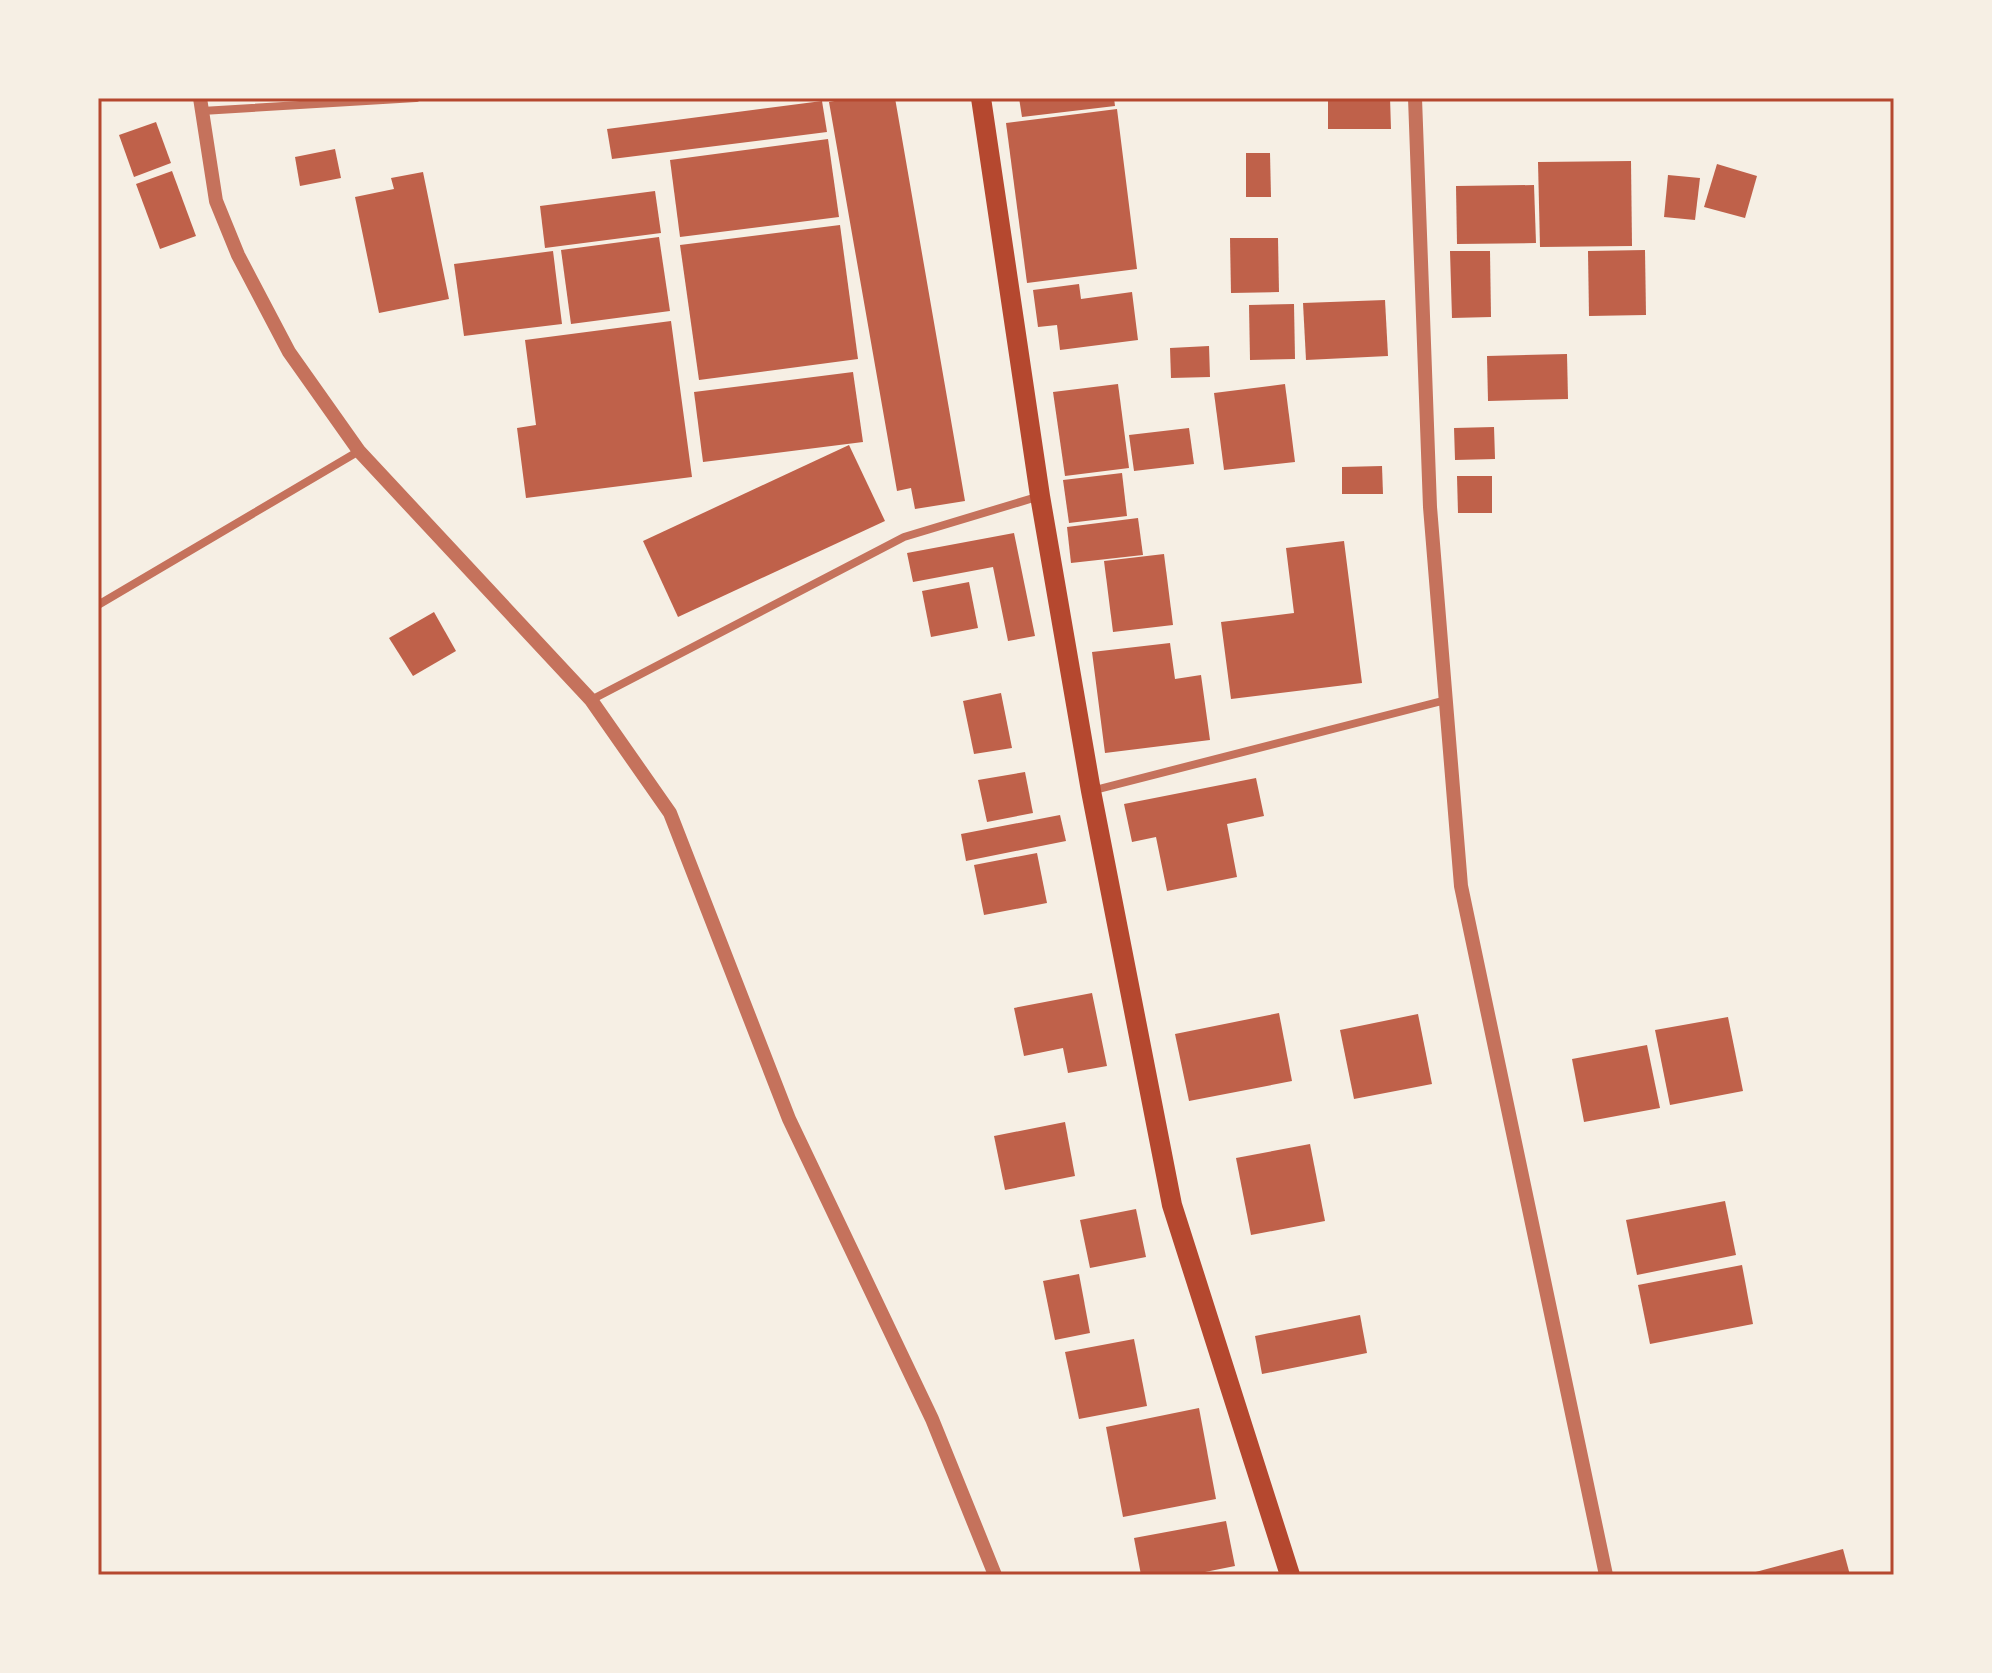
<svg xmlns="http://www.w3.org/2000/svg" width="1992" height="1673" font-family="'Public Sans',sans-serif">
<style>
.building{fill:#bf614a}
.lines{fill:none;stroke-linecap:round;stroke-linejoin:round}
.minor{stroke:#c5725c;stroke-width:8}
.tertiary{stroke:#c5725c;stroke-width:14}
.primary{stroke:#b5482f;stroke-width:20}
.neatline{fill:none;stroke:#b5482f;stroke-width:3}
</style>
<rect width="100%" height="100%" fill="#f6efe4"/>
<g class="building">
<polygon points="851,98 895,98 965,501 915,509 911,488 897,491 829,102"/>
<polygon points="1019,98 1114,98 1115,106 1022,117"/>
<polygon points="1328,98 1390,98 1391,129 1328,129"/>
<polygon points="822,101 827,132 612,159 607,129"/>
<polygon points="1117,109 1137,269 1027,283 1006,123"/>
<polygon points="156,122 171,163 134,177 119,135"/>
<polygon points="828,139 839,217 680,237 670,160"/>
<polygon points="335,149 341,178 300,186 295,157"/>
<polygon points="1246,153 1270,153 1271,197 1246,197"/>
<polygon points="1631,161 1632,246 1540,247 1538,162"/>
<polygon points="1717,164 1757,176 1745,218 1704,207"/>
<polygon points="172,171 196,236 160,249 136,184"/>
<polygon points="423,172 449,299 379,313 355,197 394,189 391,178"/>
<polygon points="1668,175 1700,178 1695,220 1664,217"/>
<polygon points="1534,185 1536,243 1457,244 1456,186"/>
<polygon points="655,191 661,233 545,248 540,206"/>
<polygon points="840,225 858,359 699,380 680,245"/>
<polygon points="659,237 670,311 571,324 561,250"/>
<polygon points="1230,238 1278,238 1279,292 1231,293"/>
<polygon points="1645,250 1646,315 1589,316 1588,251"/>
<polygon points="553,251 562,324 464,336 454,264"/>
<polygon points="1450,251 1490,251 1491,317 1452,318"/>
<polygon points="1079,284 1081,299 1132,292 1138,340 1060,350 1057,325 1038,327 1033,290"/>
<polygon points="1385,300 1388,356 1306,360 1303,303"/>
<polygon points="1294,304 1295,359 1250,360 1249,305"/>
<polygon points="671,321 692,477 526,498 517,428 536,425 525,340"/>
<polygon points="1209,346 1210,377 1171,378 1170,348"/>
<polygon points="1567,354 1568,399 1488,401 1487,356"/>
<polygon points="853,372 863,442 703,462 694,392"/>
<polygon points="1118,384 1129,468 1065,476 1053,392"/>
<polygon points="1285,384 1295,462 1224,470 1214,393"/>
<polygon points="1494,427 1495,459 1455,460 1454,428"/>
<polygon points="1189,428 1194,464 1134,471 1129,435"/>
<polygon points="849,445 885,521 678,617 643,541"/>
<polygon points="1382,466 1383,494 1342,494 1342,467"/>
<polygon points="1122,473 1127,516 1069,523 1063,480"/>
<polygon points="1457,476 1492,476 1492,513 1458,513"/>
<polygon points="1138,518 1143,555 1071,563 1067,527"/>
<polygon points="1014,533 1035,636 1008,641 993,567 913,582 907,553"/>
<polygon points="1344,541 1362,683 1231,699 1221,622 1294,613 1286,548"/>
<polygon points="1164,554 1173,625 1113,632 1104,561"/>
<polygon points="969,582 978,628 931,637 922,591"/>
<polygon points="434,612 456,651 413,676 389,638"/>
<polygon points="1170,643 1175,679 1201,675 1210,740 1105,753 1092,652"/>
<polygon points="1001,693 1012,748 974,754 963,701"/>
<polygon points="1025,772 1033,813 987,822 978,780"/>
<polygon points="1256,778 1264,816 1227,824 1237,877 1167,891 1156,837 1132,842 1124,804"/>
<polygon points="1060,815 1066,841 966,861 961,834"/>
<polygon points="1037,853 1047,903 984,915 974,865"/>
<polygon points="1092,993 1107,1066 1068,1073 1063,1048 1024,1056 1014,1008"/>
<polygon points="1279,1013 1292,1081 1189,1101 1175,1034"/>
<polygon points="1418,1014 1432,1084 1354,1099 1340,1030"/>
<polygon points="1728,1017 1743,1091 1670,1105 1655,1030"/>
<polygon points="1647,1045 1660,1108 1584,1122 1572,1059"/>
<polygon points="1065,1122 1075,1176 1005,1190 994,1136"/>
<polygon points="1310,1144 1325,1221 1251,1235 1236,1158"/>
<polygon points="1725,1201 1736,1255 1637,1275 1626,1220"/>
<polygon points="1136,1209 1146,1257 1090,1268 1080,1220"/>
<polygon points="1742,1265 1753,1324 1650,1344 1638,1285"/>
<polygon points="1079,1274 1090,1333 1055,1340 1043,1281"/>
<polygon points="1360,1315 1367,1353 1262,1374 1255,1336"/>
<polygon points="1134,1339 1147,1406 1079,1419 1065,1352"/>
<polygon points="1199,1408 1216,1499 1123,1517 1106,1427"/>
<polygon points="1226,1521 1235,1566 1190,1575 1141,1575 1134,1538"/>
<polygon points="1843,1549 1850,1575 1748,1575 1748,1574"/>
</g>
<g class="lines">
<g class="minor">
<polyline points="202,111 416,98"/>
<polyline points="98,605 359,451"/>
<polyline points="591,700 904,537 1040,496"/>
<polyline points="1091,791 1446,700"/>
</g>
<g class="tertiary">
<polyline points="200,98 216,201 238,255 289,352 359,451 591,700 670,813 789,1119 932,1419 995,1575"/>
<polyline points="1415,98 1430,507 1461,886 1606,1575"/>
</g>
<polyline class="primary" points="981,98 1040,496 1091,791 1172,1205 1290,1575"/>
</g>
<rect width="1992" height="1673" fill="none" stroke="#f6efe4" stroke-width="200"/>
<rect x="100" y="100" width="1792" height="1473" class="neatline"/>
</svg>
